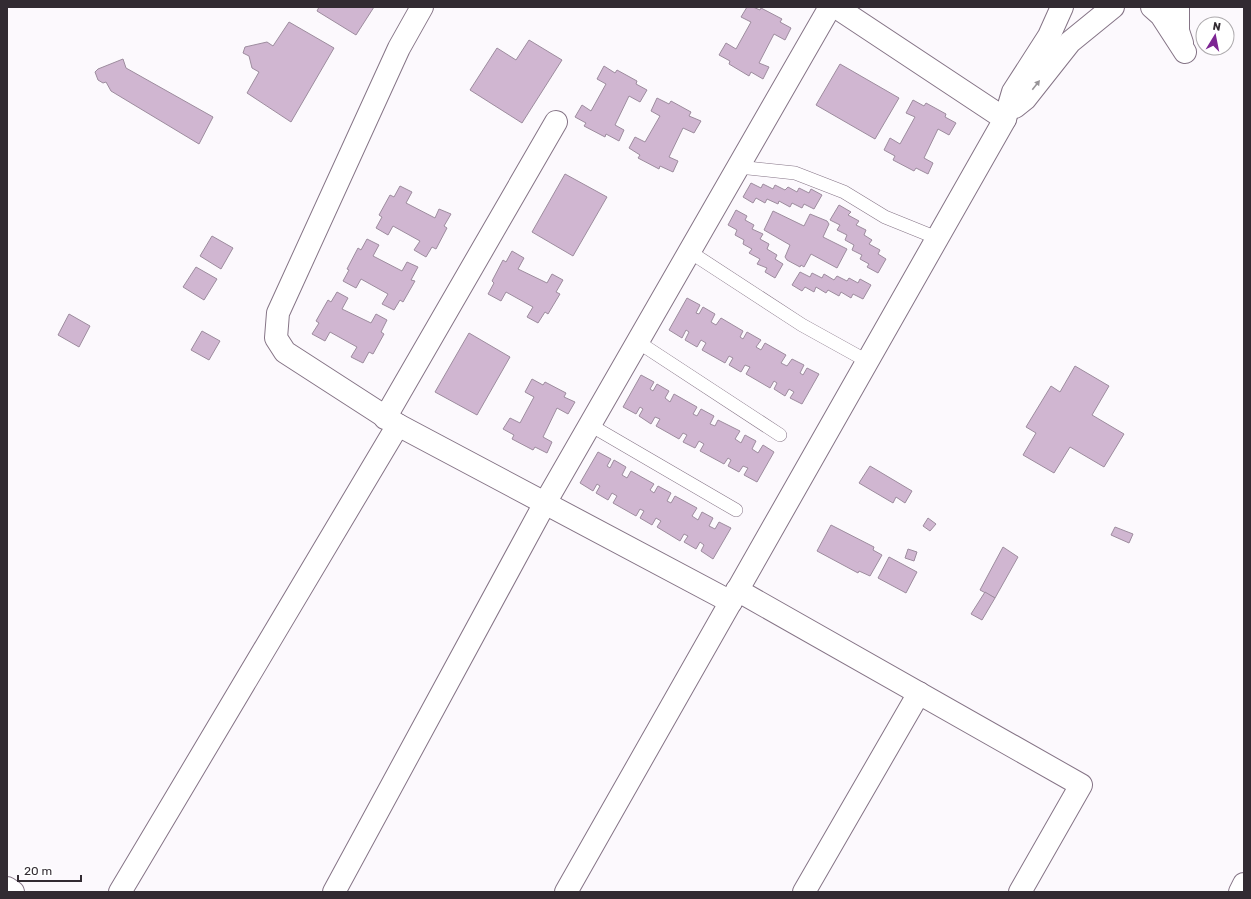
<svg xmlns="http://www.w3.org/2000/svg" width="1251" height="899" font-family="Rubik,sans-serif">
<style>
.building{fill:#d0b6d1;stroke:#9d8c9e}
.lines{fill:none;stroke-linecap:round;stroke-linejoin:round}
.service-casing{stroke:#857486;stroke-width:14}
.minor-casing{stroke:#857486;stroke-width:24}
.tertiary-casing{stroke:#857486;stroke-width:24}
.service{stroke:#fff;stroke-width:13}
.minor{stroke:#fff;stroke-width:22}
.tertiary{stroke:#fff;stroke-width:22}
.oneway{fill:#989598}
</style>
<rect width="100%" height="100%" fill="#fcf9fd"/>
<g class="building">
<polygon points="319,7 374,7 356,35 317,11"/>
<polygon points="747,7 753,7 760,10 761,8 782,19 780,22 791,28 785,40 774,34 759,63 769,67 763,79 751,72 749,76 729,64 730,61 719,55 726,43 736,49 751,22 741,17"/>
<polygon points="289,22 334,48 291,122 247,93 259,72 252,68 249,56 243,53 245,47 267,42 273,46"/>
<polygon points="529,40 562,60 522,123 470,90 497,48 516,60"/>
<polygon points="123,59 126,68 213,117 199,144 111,91 106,82 103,83 98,80 95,72 98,69"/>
<polygon points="840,64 899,98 875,139 816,105"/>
<polygon points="604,66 615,73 617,70 637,81 636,84 647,90 640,102 629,96 615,125 624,130 619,141 606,134 605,137 584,126 586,123 575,117 582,105 591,111 606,84 597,79"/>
<polygon points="657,98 669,104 671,101 691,112 689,116 701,121 694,133 683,128 669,157 678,161 673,172 660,166 659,169 638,158 640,155 629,148 635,137 645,142 660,116 651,111"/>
<polygon points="913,100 924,106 926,103 946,114 945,117 956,123 949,135 938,129 924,158 933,163 928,174 916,168 914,171 893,160 895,156 884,150 890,138 900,144 915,117 906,113"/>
<polygon points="565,174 607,197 573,256 532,232"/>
<polygon points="751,183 761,188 763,184 773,189 775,185 785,190 788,187 797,192 799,188 809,193 811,189 822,195 814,209 804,204 802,208 792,203 790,207 779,201 778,204 767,199 765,203 756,198 753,203 743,197"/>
<polygon points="400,186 412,192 406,203 435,218 439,209 451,214 444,226 447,228 436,249 432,247 426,257 414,250 420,241 393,226 388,235 376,228 382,217 379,215 390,195 394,197"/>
<polygon points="839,205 851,212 848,215 859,221 856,225 866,230 864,235 872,240 869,244 880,250 878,254 886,259 878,273 867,267 869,264 860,259 862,255 852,250 854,245 845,240 847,235 837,230 840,225 830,220"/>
<polygon points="736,210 747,216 745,220 754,225 752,229 763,234 760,239 769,244 767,249 777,255 775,259 783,264 775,278 765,272 767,268 757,264 760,259 749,253 752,249 743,244 744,240 735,235 737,230 728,225"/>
<polygon points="773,211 804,226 810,214 827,221 829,224 823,237 847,249 837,268 811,254 804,267 801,265 800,267 787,260 785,257 790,245 764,230"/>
<polygon points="212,236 233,248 221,269 200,256"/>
<polygon points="367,239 379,245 373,256 402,271 407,262 418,267 411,280 415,281 403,302 400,300 394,310 382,304 388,294 361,279 356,288 343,281 349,270 347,269 358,248 361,250"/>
<polygon points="512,251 524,258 518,269 547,283 552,274 563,280 556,292 560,294 548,314 545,312 538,323 527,317 533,307 506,292 501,301 488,294 494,283 492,281 503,260 506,262"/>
<polygon points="196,267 217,279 204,300 183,287"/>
<polygon points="800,272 810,277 812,273 822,278 824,274 834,280 837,276 847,281 849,278 858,283 860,279 871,285 863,299 853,294 851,298 841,292 839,296 828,290 826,293 816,287 814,292 805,287 802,291 792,285"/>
<polygon points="337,292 348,298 342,309 371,323 376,314 387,320 381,332 384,334 373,354 369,352 363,363 351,357 357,347 330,332 325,341 312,334 319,323 316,321 328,300 331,302"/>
<polygon points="687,298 700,305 696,313 699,314 703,307 715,314 711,322 716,325 721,318 743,331 740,337 743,339 747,332 761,340 756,347 761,350 765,343 786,355 781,363 787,366 792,359 804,365 800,373 803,375 807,368 819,374 802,404 790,398 794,392 789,389 785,396 774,389 777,383 774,381 770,388 746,374 750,367 745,365 741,372 729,365 733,358 729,356 725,363 702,350 706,343 701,340 697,347 685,340 689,332 686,330 682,338 669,330"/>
<polygon points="69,314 90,326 79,347 58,335"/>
<polygon points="202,331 220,341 209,360 191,350"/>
<polygon points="469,333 510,357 477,415 435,392"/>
<polygon points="1075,366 1109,386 1092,415 1124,434 1104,467 1070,447 1054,473 1023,455 1036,433 1026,427 1051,386 1060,392"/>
<polygon points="641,375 654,382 650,389 653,391 657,384 669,391 665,398 670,402 674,394 697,407 693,414 697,416 701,409 714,416 710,424 715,426 718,420 740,431 735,439 741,443 745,435 756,441 752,449 758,453 763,445 774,452 757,482 744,475 748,468 743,466 739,472 728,466 731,460 728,458 724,464 700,451 704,444 699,441 695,448 683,442 687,435 683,433 679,439 656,426 660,419 655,417 651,424 639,416 643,409 640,407 636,414 623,407"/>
<polygon points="532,379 543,385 545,382 566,393 564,397 575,402 568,414 557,408 543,437 552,442 547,453 535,447 533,450 512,439 514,435 503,429 510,418 520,423 534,397 525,392"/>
<polygon points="598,452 611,459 607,466 610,468 614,460 626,467 622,475 627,478 631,471 654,484 650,490 654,493 658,486 671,493 667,501 671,503 675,496 697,508 692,516 698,520 702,512 713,518 709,526 715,529 719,522 731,528 713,559 701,551 704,545 700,542 696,549 684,542 688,536 684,534 680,541 657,527 661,521 656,518 652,525 640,518 644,511 640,509 636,516 613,503 617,496 612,493 608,500 596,493 600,486 597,484 593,491 580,483"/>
<polygon points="870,466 912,491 905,503 896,497 893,503 859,483"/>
<polygon points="928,518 936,524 930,531 923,526"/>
<polygon points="831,525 874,547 873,550 882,555 870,576 859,571 858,573 817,551"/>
<polygon points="1115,527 1133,534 1129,543 1111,535"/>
<polygon points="1003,547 1018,557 995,598 980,590"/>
<polygon points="908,549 917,552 914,561 905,558"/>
<polygon points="889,557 917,572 906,593 878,578"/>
<polygon points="985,592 995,598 982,620 971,614"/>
</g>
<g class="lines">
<g class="service-casing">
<g id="service">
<polyline points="739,167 795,173 844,192 885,217 937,238"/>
<polyline points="690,252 802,325 867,361"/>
<polyline points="638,342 780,435"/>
<polyline points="590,425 736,510"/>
</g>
</g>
<g class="minor-casing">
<g id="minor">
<polyline points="422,7 399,48 278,313 276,338 285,352 398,425 731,602"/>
<polyline points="836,7 1005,119"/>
<polyline points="385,418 556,122"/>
<polyline points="737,590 1081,785 1020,892"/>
<polyline points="120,892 398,425"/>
<polyline points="334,892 545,503 830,7"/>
<polyline points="804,892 919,693"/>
<polyline points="1240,892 1244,884"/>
</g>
</g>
<g class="tertiary-casing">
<g id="tertiary">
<polyline points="1152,7 1161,15 1185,52"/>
<polyline points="1178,7 1178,31 1182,43"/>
<polyline points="1015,107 1025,99 1070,42 1113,7"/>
<polyline points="7,888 13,892"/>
<polyline points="566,892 1005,119 1013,92 1049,36 1062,7"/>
</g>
</g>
<use href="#service" class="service"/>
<use href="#minor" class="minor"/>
<use href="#tertiary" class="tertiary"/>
</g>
<defs><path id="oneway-solid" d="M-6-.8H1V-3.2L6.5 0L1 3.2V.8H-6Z"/></defs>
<use class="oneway" href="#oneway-solid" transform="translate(1036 85) rotate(-52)"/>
<rect width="1251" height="899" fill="none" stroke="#322b32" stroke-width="16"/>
<g transform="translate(1215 36) rotate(10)"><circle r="19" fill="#ffffff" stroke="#adaaad"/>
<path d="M0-3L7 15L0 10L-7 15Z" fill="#7d2593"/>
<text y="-6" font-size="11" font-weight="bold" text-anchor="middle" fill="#322b32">N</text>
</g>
<path d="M18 875v6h63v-6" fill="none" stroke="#322b32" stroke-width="2"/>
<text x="24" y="875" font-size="12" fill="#322b32" stroke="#ffffff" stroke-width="3" paint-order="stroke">20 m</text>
</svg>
